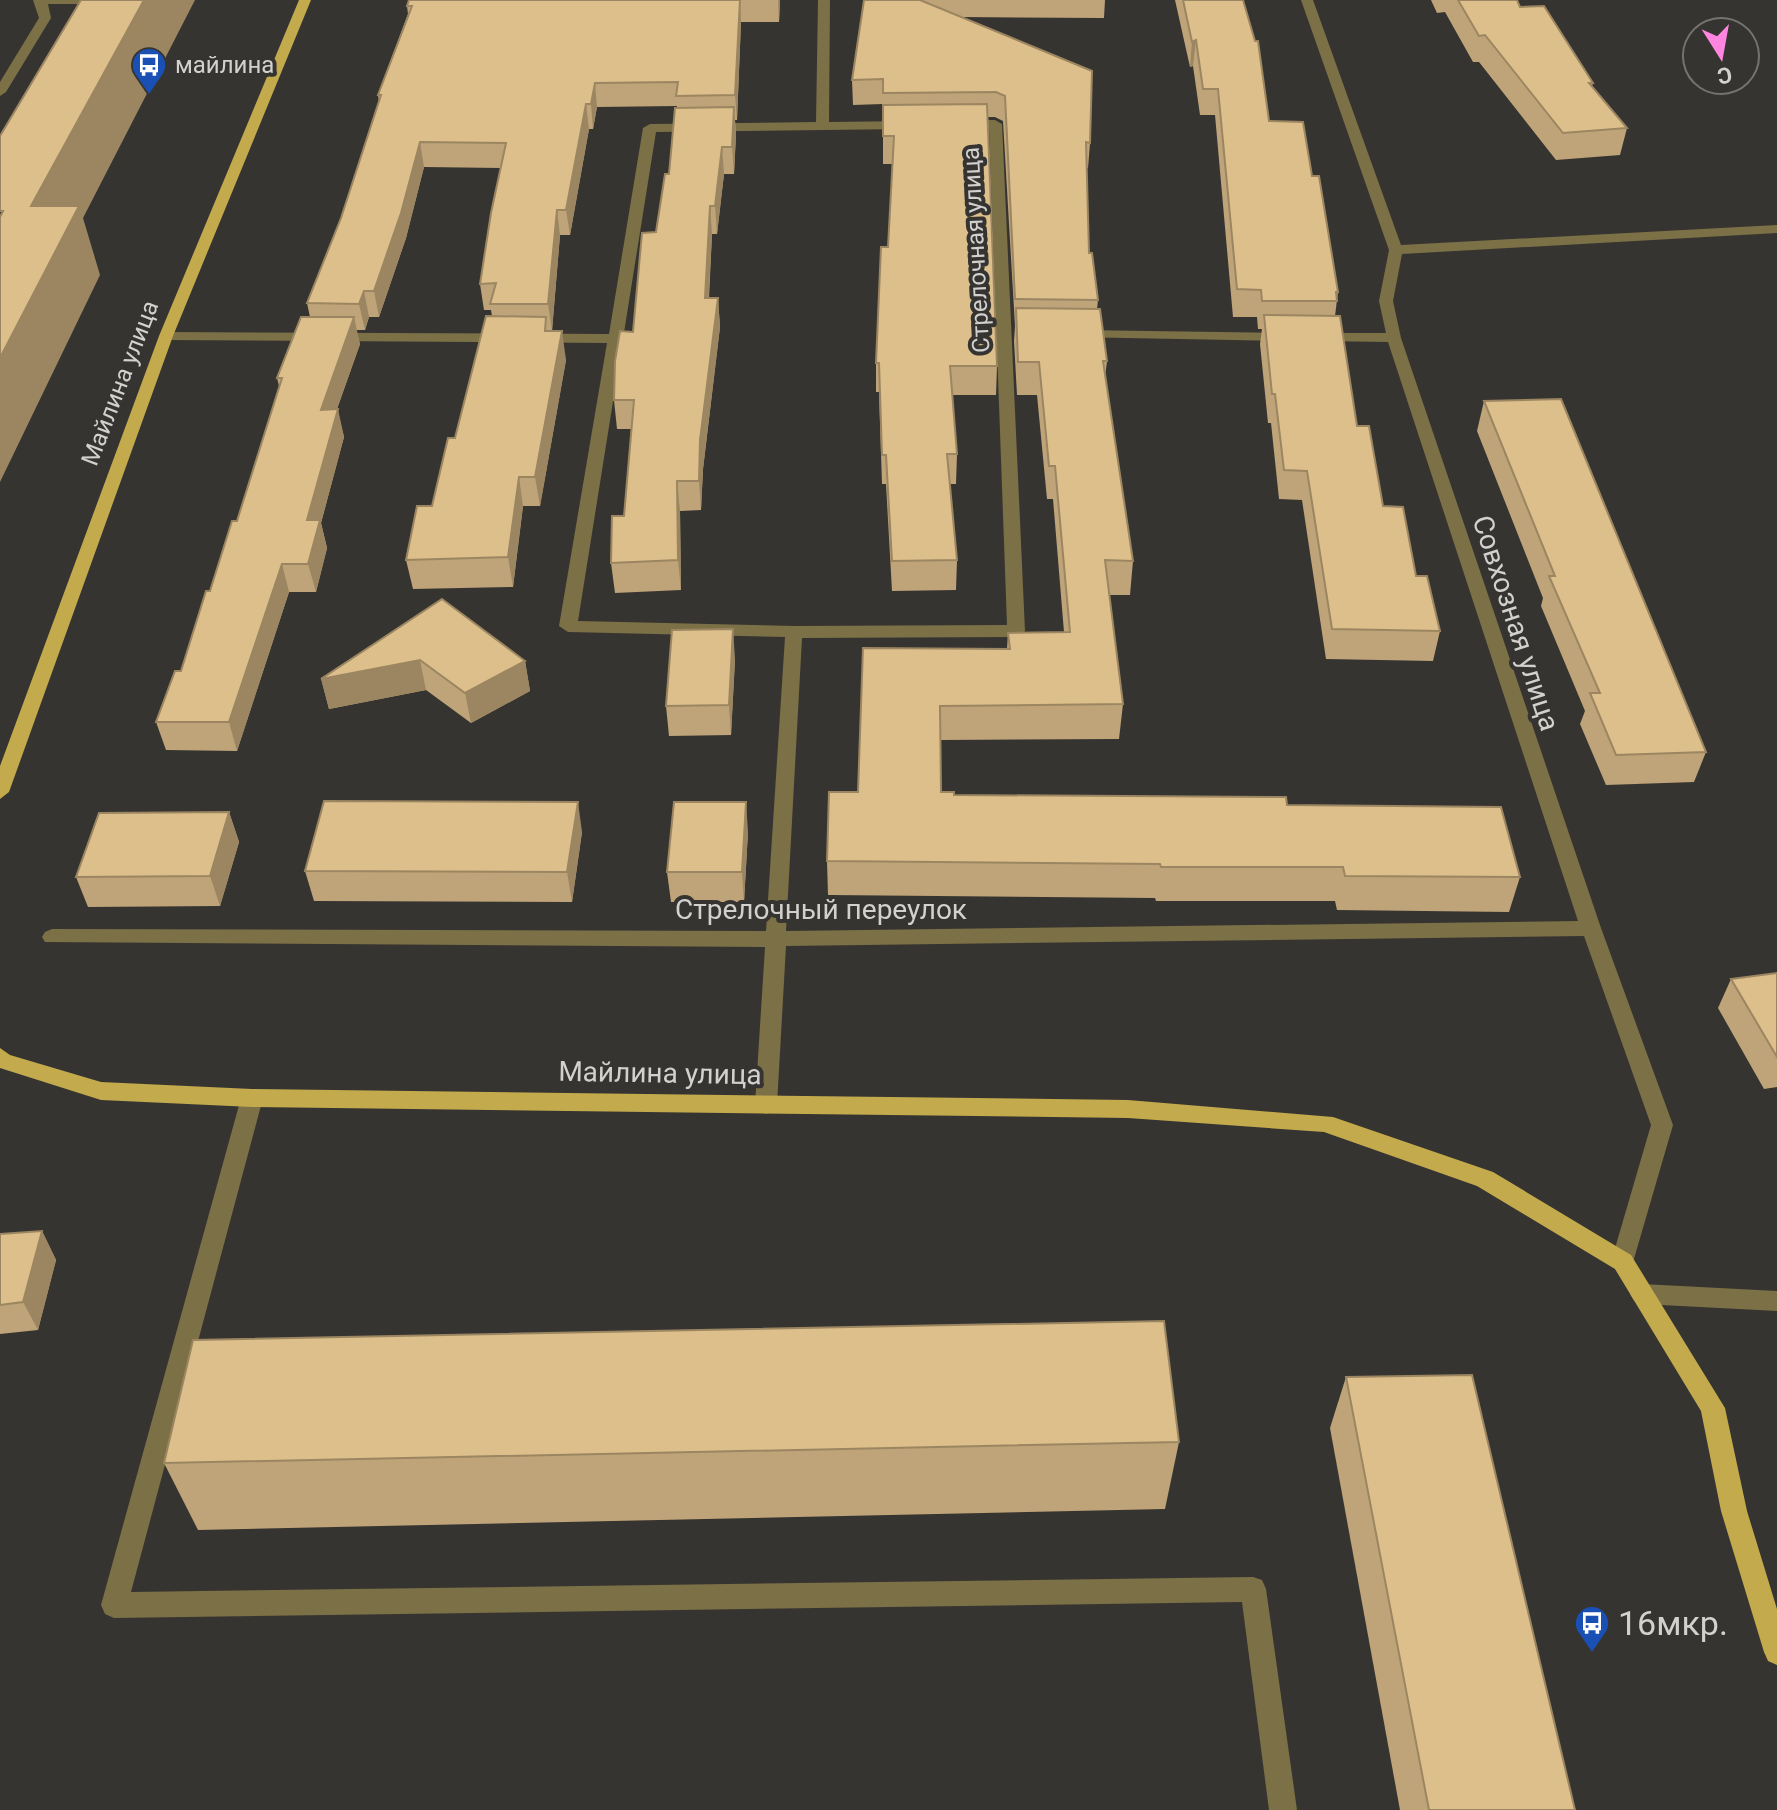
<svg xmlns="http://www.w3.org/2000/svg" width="1777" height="1810" font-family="Roboto,sans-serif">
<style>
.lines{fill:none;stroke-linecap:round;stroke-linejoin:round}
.minor{fill:#7c7046;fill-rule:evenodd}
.major{fill:#c3aa4d;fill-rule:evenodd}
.wall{fill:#bea478}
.shaded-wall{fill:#9b8661}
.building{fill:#ddbf8b;stroke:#9b8661;stroke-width:2}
.labels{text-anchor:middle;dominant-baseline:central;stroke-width:8;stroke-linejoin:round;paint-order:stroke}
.far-poi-label{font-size:24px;fill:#d2d1cf;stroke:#363431;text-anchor:start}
.far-street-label{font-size:24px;fill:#d2d1cf;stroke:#363431}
.street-label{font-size:28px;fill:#d2d1cf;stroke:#363431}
.near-poi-label{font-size:34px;fill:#d2d1cf;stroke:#363431;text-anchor:start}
</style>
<rect width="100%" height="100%" fill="#363431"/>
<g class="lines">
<g class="minor">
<polygon points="33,0 112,0 106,4 48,4 51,18 6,92 0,96 0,82 39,18"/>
<path d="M818 0H830L829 122 995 120 1002 124 1025 631 1016 637 802 638 786 931 1578 921 1388 342 1318 341 1311 337 1318 333H1386L1379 301 1389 250 1301 0H1313L1401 245 1777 225V233L1402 254 1393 301 1401 338 1601 928 1673 1125 1631 1269 1623 1272 1615 1269 1611 1262 1651 1125 1584 936 786 946 777 1105 774 1111 766 1114 758 1111 755 1105 765 947 45 942 42 937 45 932 52 929 766 931 785 637 568 632 559 626 607 343 166 340 159 336 166 332 609 334 643 128 650 124 816 122ZM989 128 1007 625 794 626 578 621 656 132Z"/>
<polygon points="1078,330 1286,333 1293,337 1286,341 1073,337 1073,331"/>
<polygon points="252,1089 260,1092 263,1098 131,1592 1253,1577 1262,1580 1266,1589 1297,1810 1269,1810 1242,1602 114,1618 105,1614 101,1605 241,1098 244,1092"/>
<polygon points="1642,1284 1777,1291 1777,1311 1642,1304 1634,1301 1630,1294 1634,1287"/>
</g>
<g class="major">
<polygon points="299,0 311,0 173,336 9,792 0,799 0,766 159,336"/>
<polygon points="0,1048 10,1055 101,1082 252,1089 1128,1100 1333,1117 1493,1172 1631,1255 1725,1408 1747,1511 1777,1609 1777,1665 1768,1661 1764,1652 1721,1511 1701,1411 1615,1269 1477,1186 1324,1132 1128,1118 252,1107 101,1100 0,1068"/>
</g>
</g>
<g class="wall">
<polygon points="409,0 780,0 779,22 741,22 737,120 735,120 736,134 734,174 724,174 717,234 712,234 709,298 718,298 720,327 703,469 701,510 680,511 681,590 615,593 611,563 624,516 631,429 617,429 614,400 633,332 656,232 669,174 677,106 597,107 593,129 589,129 570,235 560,235 552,331 566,360 540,506 523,506 513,587 413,589 406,560 432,506 455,438 492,316 491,310 484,310 480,284 501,168 424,167 406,238 379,317 369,317 365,330 356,330 360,344 337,409 344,437 321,523 327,548 316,592 289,592 237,751 166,750 156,722 181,671 237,521 279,386 277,378 310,317 307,303 341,218 379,102 378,95 408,14 407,6"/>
<polygon points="864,0 1105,0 1104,18 963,17 1090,143 1088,168 1086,168 1089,253 1098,300 1097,309 1107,361 1105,377 1133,561 1130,595 1109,595 1123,704 1119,739 941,740 941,792 954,795 1287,805 1520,877 1509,912 1337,910 1335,901 1156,901 1155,898 828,895 827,861 858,792 863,648 1007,649 1008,633 1064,632 1053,499 1047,499 1037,395 1017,395 1014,341 1015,326 1003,121 995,117 988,117 997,366 996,395 952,395 957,454 956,484 950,484 957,560 956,590 892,591 886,484 882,484 879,392 876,392 876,363 888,247 893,164 883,164 883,104 853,105 852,80"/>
<polygon points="1175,0 1243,0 1269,121 1312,176 1338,292 1335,316 1357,426 1383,506 1440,631 1433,661 1326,659 1302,500 1279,499 1271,423 1268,423 1260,344 1262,329 1258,329 1257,317 1233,317 1215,115 1200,115 1193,66 1190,67"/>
<polygon points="1431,0 1517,0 1520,7 1593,83 1592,86 1627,128 1620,155 1556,160 1479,62 1473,62 1445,12 1437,13"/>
<polygon points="1484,401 1706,752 1694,782 1606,785 1580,724 1585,711 1541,606 1543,598 1477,431"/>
<polygon points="442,599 525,661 530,691 471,723 426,690 329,709 321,678"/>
<polygon points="735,659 731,735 669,736 666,706"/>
<polygon points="229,812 239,842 220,906 88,907 76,877"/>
<polygon points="582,832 572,902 314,901 305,871"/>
<polygon points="748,832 744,902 671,902 667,872"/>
<polygon points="1777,973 1777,1087 1764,1089 1718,1008 1731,979"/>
<polygon points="42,1231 56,1260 38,1330 0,1334 0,1234"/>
<polygon points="1346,1377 1575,1810 1400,1810 1330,1428"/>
<polygon points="1179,1442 1165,1509 198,1530 164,1463"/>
</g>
<g class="shaded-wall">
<polygon points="144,0 195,0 83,218 100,275 0,482 0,358 31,206"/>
<polygon points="740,0 741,22 737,120 735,95"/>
<polygon points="778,0 780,0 779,22"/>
<polygon points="1196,40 1193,66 1190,67 1192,42"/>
<polygon points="595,83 597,107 593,129 591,104"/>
<polygon points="586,104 589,129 570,235 566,210"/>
<polygon points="734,107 736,134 734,174 732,147"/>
<polygon points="420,142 424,167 406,238 379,317 374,291"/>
<polygon points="722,147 724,174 717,234 715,206"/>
<polygon points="710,206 712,234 707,327 705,298"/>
<polygon points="557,210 560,235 552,331 548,304"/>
<polygon points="364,291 369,317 365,330 359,304"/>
<polygon points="718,298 720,327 703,469 701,510 699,481 700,440"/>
<polygon points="354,317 360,344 327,437 321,410"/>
<polygon points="562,331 566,360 540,506 535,477"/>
<polygon points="338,409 344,437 321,523 327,548 316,592 308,564 307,520"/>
<polygon points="519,477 523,506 513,587 508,557"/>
<polygon points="677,481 680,511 681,590 678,560"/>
<polygon points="282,564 289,592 237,751 229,722"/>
<polygon points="733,629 735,659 731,735 729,705"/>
<polygon points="420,660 426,690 329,709 321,679"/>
<polygon points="525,661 530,691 471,723 465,693"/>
<polygon points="578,802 582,832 572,902 567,872"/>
<polygon points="746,802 748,832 744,902 742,872"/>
<polygon points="229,812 239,842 220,906 210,876"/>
<polygon points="42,1231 56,1260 38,1330 23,1302"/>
</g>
<g class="building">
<polygon points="81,0 144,0 31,206 79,206 0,358 0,217 3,211 0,211 0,136"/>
<polygon points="409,0 740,0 735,95 676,96 678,82 595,83 591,104 586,104 566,210 557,210 548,304 490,304 496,283 480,284 491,213 506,143 420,142 401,213 374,291 364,291 359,304 307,303 341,218 381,95 378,95 412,6 407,6"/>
<polygon points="864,0 920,0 1092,71 1090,143 1086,142 1089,253 1092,253 1098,300 1015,299 1005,96 996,92 883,93 883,79 852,80"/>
<polygon points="1183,0 1243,0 1255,41 1258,41 1269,121 1303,122 1312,176 1319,176 1338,292 1336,292 1337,301 1262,301 1261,290 1237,289 1218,89 1203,89 1196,40 1192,42"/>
<polygon points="1458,0 1517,0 1520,7 1544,6 1593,83 1589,83 1627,128 1563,133 1485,35 1479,36"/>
<polygon points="987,104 997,366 950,366 957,454 947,454 957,560 892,561 886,455 882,455 879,363 876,363 881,247 888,247 894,136 883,136 883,105"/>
<polygon points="734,107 732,147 722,147 715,206 710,206 705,298 718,298 700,440 699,481 677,481 678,560 611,563 612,516 624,516 634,400 614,400 615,361 620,331 633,332 642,233 656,232 665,174 669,174 675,108"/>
<polygon points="1016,308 1100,309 1107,361 1103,361 1133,561 1105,560 1123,704 940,706 941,792 954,792 954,795 1286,797 1287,805 1501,807 1520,877 1345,876 1343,867 1161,867 1160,864 827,861 829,792 858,792 863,648 1010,649 1008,633 1070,632 1055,466 1049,466 1039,362 1018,362"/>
<polygon points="1264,315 1340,316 1357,426 1369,426 1383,506 1403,507 1416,576 1427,576 1440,631 1332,629 1307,471 1284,470 1275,394 1272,394"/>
<polygon points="486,316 546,317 545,331 562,331 535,477 519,477 508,557 406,560 417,506 432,506 448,438 455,438"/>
<polygon points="301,317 354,317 321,410 338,409 307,520 320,520 308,564 282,564 229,722 156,722 175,671 181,671 206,591 210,591 232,521 237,521 282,378 277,378"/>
<polygon points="1561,399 1706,752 1616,755 1590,693 1600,693 1549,576 1555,576 1484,401"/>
<polygon points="442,599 525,661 465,693 420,660 321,679"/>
<polygon points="733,629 729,705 666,706 672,630"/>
<polygon points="324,801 578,802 567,872 305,871"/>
<polygon points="674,802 746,802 742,872 667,872"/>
<polygon points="229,812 210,876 76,877 99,813"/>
<polygon points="1777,973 1777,1057 1731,979"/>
<polygon points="42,1231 23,1302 0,1305 0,1234"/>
<polygon points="1164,1321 1179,1442 164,1463 193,1340"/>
<polygon points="1472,1375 1575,1810 1429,1810 1346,1377"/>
</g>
<defs>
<g id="bus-pin" transform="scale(1.8)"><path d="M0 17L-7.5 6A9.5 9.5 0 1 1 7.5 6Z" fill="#1a4fb4" stroke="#363431"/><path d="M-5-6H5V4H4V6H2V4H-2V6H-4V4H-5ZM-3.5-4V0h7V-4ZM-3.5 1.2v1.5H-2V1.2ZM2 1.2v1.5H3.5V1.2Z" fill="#fff"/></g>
</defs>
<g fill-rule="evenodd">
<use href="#bus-pin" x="149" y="65"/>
<use href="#bus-pin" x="1592" y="1623"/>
</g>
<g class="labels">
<g class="far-poi-label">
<text x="175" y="65">майлина</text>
</g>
<g class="far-street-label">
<text transform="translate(976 250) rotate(-93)">Стрелочная улица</text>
<text transform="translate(120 383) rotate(-69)">Майлина улица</text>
</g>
<g class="street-label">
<text transform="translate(1516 623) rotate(72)">Совхозная улица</text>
<text x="821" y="909">Стрелочный переулок</text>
<text transform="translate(660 1073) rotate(1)">Майлина улица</text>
</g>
<g class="near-poi-label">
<text x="1618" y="1623">16мкр.</text>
</g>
</g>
<g transform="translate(1721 56) rotate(169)"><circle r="38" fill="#363431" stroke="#747370" stroke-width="2"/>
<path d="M0-6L14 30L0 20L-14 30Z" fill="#fe86e0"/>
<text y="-12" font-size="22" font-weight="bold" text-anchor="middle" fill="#d2d1cf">С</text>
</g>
</svg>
